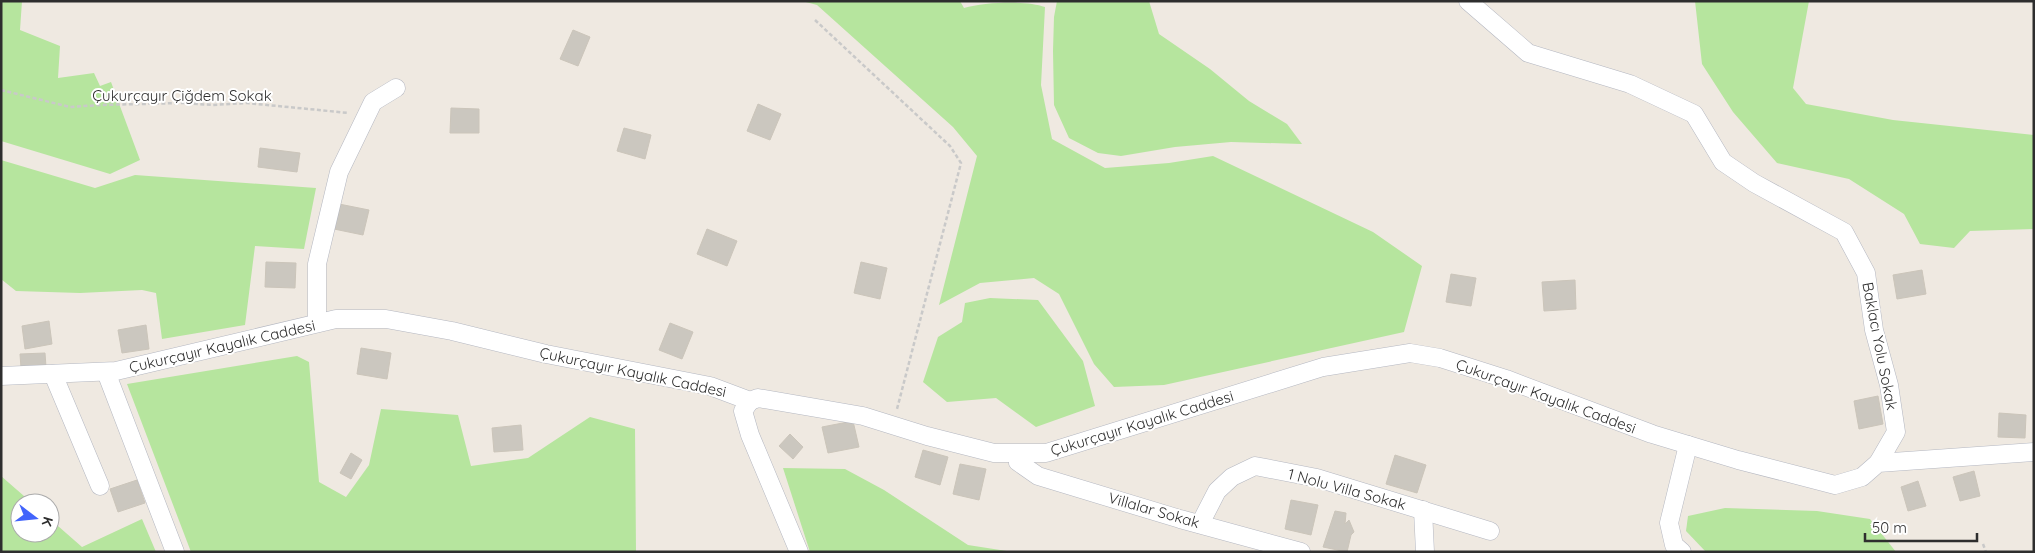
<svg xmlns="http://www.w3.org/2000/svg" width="2035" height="553" font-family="Quicksand,sans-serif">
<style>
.green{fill:#b6e59e}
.building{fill:#cbc7bf;stroke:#cbc5ba}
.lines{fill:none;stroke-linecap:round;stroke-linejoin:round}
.minor-casing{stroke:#b4b7c1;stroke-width:19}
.path{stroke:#c9c9c9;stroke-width:2.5;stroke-dasharray:4 2.5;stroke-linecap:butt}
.minor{stroke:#fff;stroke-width:18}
.labels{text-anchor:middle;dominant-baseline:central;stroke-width:4;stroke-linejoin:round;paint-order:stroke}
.street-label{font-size:15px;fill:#2e2e2e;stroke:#fff}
</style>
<rect width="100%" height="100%" fill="#efe9e1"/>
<g class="green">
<polygon points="1,1 22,1 20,30 60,46 58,78 94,73 100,86 111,82 140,160 110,174 1,141"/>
<path d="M802 1H960L964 8C986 2 1026 0 1045 7L1041 85 1052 139 1105 168 1169 163 1213 156 1373 232 1422 266 1404 332 1164 385 1114 387 1094 364 1059 294 1034 278 980 283 939 305 977 156 953 127 817 5Z"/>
<polygon points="1057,1 1149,1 1159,34 1210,69 1249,101 1287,124 1302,144 1231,142 1175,147 1121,156 1098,153 1069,138 1054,105 1053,51 1054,17"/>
<polygon points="1695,1 1809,1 1793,88 1806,104 1893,120 2034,135 2034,229 1970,231 1954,248 1920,244 1904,214 1849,179 1777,163 1733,112 1702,64"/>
<polygon points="1,160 95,188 135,175 316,188 304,249 255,246 245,325 162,339 156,293 142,290 80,293 16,291 1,279"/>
<polygon points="990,298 1038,300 1083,361 1095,406 1036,427 996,398 947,402 923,382 938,337 962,322 965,303"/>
<polygon points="297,356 309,362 319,482 346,497 369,465 381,409 458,415 471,466 528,458 590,417 635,429 636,552 191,552 127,384"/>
<polygon points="783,468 845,469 884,490 968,545 1013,552 810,552"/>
<polygon points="1,476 32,503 20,503 20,533 50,533 50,519 82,547 142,519 156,552 1,552"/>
<polygon points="1725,508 1817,511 1870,519 1896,552 1706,552 1686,531 1688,516"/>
</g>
<g class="building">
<polygon points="573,30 590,37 578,66 560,59"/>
<polygon points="758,104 781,114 770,140 747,131"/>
<polygon points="451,108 479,109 479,133 450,133"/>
<polygon points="624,128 651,135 645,159 617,151"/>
<polygon points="260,148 300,153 297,172 258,167"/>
<polygon points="339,204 369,210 363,235 334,229"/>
<polygon points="707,229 737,241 727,266 697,254"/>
<polygon points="266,262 296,263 295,288 265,287"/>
<polygon points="861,262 887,268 880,299 854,293"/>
<polygon points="1922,270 1926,294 1897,299 1893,275"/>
<polygon points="1451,274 1476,278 1471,306 1446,302"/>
<polygon points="1575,280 1576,309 1544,311 1542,282"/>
<polygon points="49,321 52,344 25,349 22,326"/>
<polygon points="670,323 693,332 682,359 659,350"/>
<polygon points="146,325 149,349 122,353 118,330"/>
<polygon points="361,348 391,353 387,379 357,374"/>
<polygon points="45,353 46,367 21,368 20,354"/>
<polygon points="1878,396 1883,424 1859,429 1854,401"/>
<polygon points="1999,413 2026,415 2025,438 1998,437"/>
<polygon points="853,421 859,447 828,453 822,427"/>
<polygon points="521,425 523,450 494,452 492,428"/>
<polygon points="790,434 803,447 793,459 779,446"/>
<polygon points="923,450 948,457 940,485 915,477"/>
<polygon points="351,453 362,460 351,479 340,473"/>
<polygon points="1395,455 1426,465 1417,493 1386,484"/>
<polygon points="960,464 986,469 979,500 953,494"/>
<polygon points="1974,471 1980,496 1960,501 1953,477"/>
<polygon points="137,480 145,503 118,512 110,489"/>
<polygon points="1918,481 1926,506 1908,511 1901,487"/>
<polygon points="1291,500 1318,505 1311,535 1285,529"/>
<polygon points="1335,511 1346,513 1345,524 1349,520 1354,532 1351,535 1347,552 1323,547"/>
</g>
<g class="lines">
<g class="minor-casing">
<g id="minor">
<polyline points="1468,1 1528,53 1630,84 1694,114 1723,162 1754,183 1844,232 1866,273 1874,330 1889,385 1896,432 1878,463"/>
<polyline points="317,323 317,264 339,172 373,102 396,88"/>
<polyline points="106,372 175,552"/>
<polyline points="53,374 100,486"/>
<polyline points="1,376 116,371 336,319 386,319 452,331 546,354 710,386 750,401 758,398 863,416 927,436 994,453 1046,453 1323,367 1410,353 1440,358 1506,379 1652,434 1738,460 1835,485 1862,477 1878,463 2034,452"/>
<polyline points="750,401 743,411 750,435 799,552"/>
<polyline points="1020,454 1018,462 1038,476 1180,519 1301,552"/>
<polyline points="1423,510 1425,552"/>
<polyline points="1200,524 1217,491 1232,477 1255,466 1317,478 1490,531"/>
<polyline points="1682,552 1674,545 1669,523 1688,445"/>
</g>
</g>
<g class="path">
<polyline points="815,20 950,146 961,163 897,409"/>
<polyline points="1,90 70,107 100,105 183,103 213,105 247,103 349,113"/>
<polyline points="1983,544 1986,552"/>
</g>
<use href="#minor" class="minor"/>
</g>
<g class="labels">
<g class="street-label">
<text x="182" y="95">Çukurçayır Çiğdem Sokak</text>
<text transform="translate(222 346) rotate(-13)">Çukurçayır Kayalık Caddesi</text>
<text transform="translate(1880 346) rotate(79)">Baklacı Yolu Sokak</text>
<text transform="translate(633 372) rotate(12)">Çukurçayır Kayalık Caddesi</text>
<text transform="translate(1546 396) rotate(20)">Çukurçayır Kayalık Caddesi</text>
<text transform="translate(1142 423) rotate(-17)">Çukurçayır Kayalık Caddesi</text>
<text transform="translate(1347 489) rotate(15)">1 Nolu Villa Sokak</text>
<text transform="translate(1154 510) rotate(16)">Villalar Sokak</text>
</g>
</g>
<rect width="2035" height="553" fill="none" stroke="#2e2e2e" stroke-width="5"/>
<g transform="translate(35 518) rotate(106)"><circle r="24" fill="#ffffff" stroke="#ababab"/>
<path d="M0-4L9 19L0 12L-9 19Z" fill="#4264fb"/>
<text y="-8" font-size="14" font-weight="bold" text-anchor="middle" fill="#2e2e2e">K</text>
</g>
<path d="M1865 533v8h112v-8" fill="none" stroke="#2e2e2e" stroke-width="2.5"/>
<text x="1872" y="533" font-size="15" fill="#2e2e2e" stroke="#ffffff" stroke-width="4" paint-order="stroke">50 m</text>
</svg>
